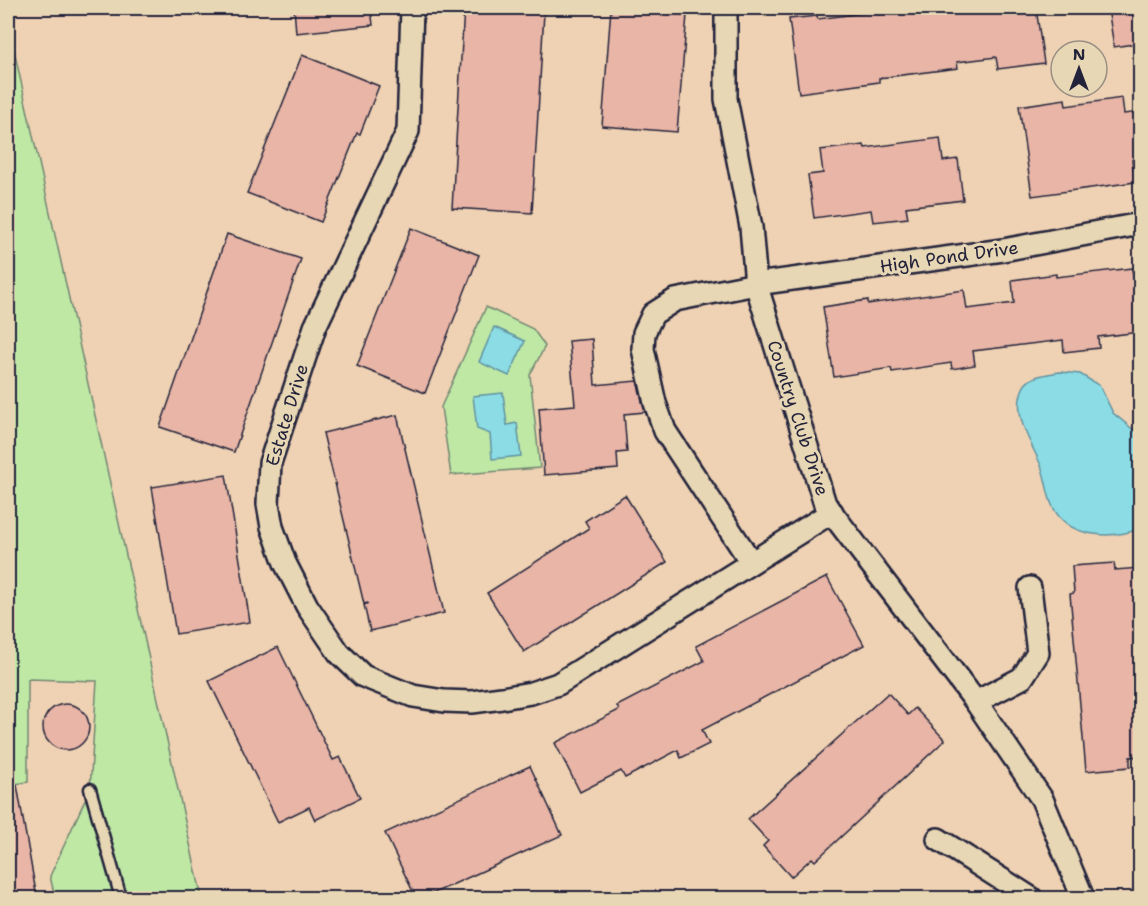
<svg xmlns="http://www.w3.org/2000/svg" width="1148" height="906" font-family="'Shantell Sans',sans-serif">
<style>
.green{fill:#bfe8a5;stroke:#708570;stroke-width:1.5}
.water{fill:#8bdce4;stroke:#6192a0;stroke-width:1.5}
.building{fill:#e8b5a6;stroke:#22223b;stroke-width:1.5}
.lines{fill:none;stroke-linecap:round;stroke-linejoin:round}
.lane-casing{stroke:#22223b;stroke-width:15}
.street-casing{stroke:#22223b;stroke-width:26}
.lane{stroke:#e8d7b4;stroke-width:10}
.street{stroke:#e8d7b4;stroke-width:21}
.labels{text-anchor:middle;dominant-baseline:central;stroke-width:6;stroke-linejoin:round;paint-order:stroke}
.street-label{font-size:18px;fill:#22223b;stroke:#e8d7b4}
</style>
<rect width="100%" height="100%" fill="#efd2b3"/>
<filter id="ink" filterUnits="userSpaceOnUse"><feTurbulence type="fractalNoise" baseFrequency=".0167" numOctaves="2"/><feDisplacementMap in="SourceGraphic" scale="12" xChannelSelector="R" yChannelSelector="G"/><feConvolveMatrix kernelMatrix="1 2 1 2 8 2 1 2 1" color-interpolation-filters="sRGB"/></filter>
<g filter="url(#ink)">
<g class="green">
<polygon points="8,23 202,898 55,898 50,876 90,789 97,681 28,679 28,782 8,785"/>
<polygon points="486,307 533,329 545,346 530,375 540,468 451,475 441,407"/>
</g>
<g class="water">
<polygon points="494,327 525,341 509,376 479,362"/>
<path d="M1060 372 1080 374 1100 386 1113 413 1136 432 1140 446V529C1110 539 1067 539 1052 505 1046 491 1046 475 1039 461 1029 439 1012 413 1023 388 1029 375 1048 374 1060 372Z"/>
<polygon points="503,393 507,425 517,423 521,456 492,459 490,434 477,429 473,396"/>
</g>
<g class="building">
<polygon points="294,8 371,8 373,25 296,33"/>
<polygon points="464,8 544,13 532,213 452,208"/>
<polygon points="611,8 670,8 670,14 687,15 677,132 602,126"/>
<polygon points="900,8 1036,8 1044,63 998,69 996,57 957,62 958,68 879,78 879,82 799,93 789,19 817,16 818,19"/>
<polygon points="1108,8 1140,8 1140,43 1114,47"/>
<polygon points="302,55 379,86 360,134 357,133 321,222 247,193"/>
<polygon points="1122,98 1124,114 1140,112 1140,159 1132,160 1135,182 1032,196 1019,106 1065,99 1066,106"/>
<polygon points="940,138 943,161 958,159 963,200 906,207 908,218 873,222 871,210 814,218 808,175 823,173 820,150 864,145 865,148"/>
<polygon points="411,228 479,255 425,393 357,366"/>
<polygon points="227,234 301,259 234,452 160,427"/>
<polygon points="1132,268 1135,292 1140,291 1140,332 1098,337 1099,348 1064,352 1063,340 973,351 975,365 952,369 951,363 892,372 891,368 834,377 823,307 868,300 868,304 964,290 967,309 1014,303 1012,280 1056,274 1056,277"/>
<polygon points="592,339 595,385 637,381 645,412 624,414 627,452 617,453 618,469 544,475 539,408 575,405 569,341"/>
<polygon points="397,415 444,613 370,631 364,605 368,603 364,604 323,433"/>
<polygon points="226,475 250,622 176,634 152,487"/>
<polygon points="625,495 667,562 524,652 487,593 589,528 585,521"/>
<polygon points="1114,563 1115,570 1140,568 1140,756 1130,757 1130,767 1086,771 1070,594 1074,593 1072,566"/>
<polygon points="827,577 864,645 702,730 709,744 681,758 678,750 625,778 621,771 580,792 555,743 619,710 617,706 704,661 696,646"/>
<polygon points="278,647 333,760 340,757 360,798 315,820 309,807 278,822 209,681"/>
<polygon points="888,693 908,715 915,708 945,740 815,861 812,858 791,877 763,846 768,841 748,819"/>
<circle cx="66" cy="727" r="23"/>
<polygon points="530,766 562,835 423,898 416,898 385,833"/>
<polygon points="17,785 37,898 8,898 8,786"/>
</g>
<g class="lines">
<g class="lane-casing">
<polyline id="lane" points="90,789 121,898"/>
</g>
<g class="street-casing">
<g id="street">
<polyline points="412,8 408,131 315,327 304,360 270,463 268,504 272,527 285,563 307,606 339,653 363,676 413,696 444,701 472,702 502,698 531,693 558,684 832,512"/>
<polyline points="726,8 726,99 751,227 756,284 825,504 976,702 1042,799 1083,898"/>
<polyline points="751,562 665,431 655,403 643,349 644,333 653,314 675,300 756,284 1003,250 1140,224"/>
<polyline points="976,702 1022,678 1038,653 1030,588"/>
<polyline points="938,839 1031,898"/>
</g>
</g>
<use href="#lane" class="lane"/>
<use href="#street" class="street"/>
</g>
</g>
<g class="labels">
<g class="street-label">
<text transform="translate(949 257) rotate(-8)">High Pond Drive</text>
<text transform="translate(287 415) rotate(-73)">Estate Drive</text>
<text transform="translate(798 418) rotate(72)">Country Club Drive</text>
</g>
</g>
<rect width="1148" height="906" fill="none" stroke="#e8d7b4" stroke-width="30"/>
<rect x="15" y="15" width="1118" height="876" fill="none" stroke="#22223b" stroke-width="2" filter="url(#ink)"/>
<g transform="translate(1079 69)"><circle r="28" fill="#e8d7b4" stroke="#998f84" stroke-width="1.5"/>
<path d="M0-4.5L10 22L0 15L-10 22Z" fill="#22223b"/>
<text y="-9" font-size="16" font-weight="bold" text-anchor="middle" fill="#22223b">N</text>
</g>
</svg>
